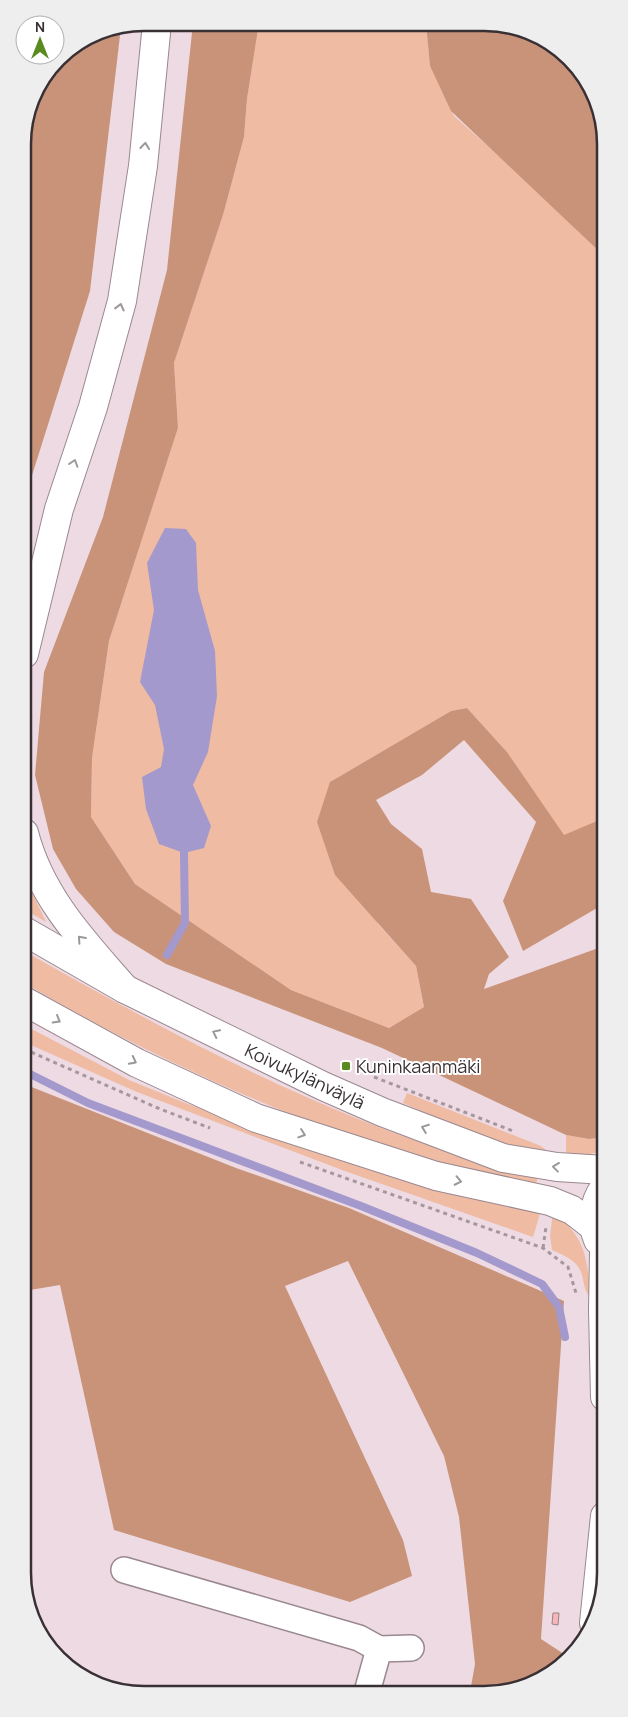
<svg xmlns="http://www.w3.org/2000/svg" width="628" height="1717" font-family="Manrope,sans-serif">
<style>
.green{fill:#efbba3}
.forest{fill:#c99379}
.water{fill:#a399cc}
.lines{fill:none;stroke-linecap:round;stroke-linejoin:round}
.stream{stroke:#a399cc;stroke-width:8}
.building{fill:#f7b7b8;stroke:#988383}
.minor-casing{stroke:#9a8890;stroke-width:28}
.major-casing{stroke:#9a8890;stroke-width:30}
.highway-casing{stroke:#9a8890;stroke-width:30}
.path{stroke:#a6979e;stroke-width:3;stroke-dasharray:4 4;stroke-linecap:butt}
.minor{stroke:#fff;stroke-width:25}
.major{stroke:#fff;stroke-width:28}
.highway{stroke:#fff;stroke-width:28}
.oneway{stroke:#9c989a}
.poi-dot{fill:#5a8b20;stroke:#fff;stroke-width:2}
.labels{text-anchor:middle;dominant-baseline:central;stroke-width:4;stroke-linejoin:round;paint-order:stroke}
.poi-label{font-size:18px;fill:#383034;stroke:#fff;text-anchor:start}
.street-label{font-size:18px;fill:#383034;stroke:#fff}
.rim{fill:none;stroke:#383034;stroke-width:2.5}
</style>
<rect width="100%" height="100%" fill="#eedae3"/>
<g class="green">
<polygon points="259,23 426,24 430,66 454,116 520,175 603,255 604,818 564,836 507,752 467,708 451,711 330,782 378,924 416,966 424,1007 389,1028 291,990 135,884 91,817 92,758 109,641 178,428 174,363 223,215 244,137 247,99"/>
<polygon points="24,875 46,922 24,909"/>
<path d="M24 951C165 1031 312 1110 468 1158 491 1164 515 1169 538 1174L536 1186C513 1182 488 1179 465 1173 311 1130 162 1064 24 983Z"/>
<polygon points="24,1025 129,1080 188,1104 339,1157 542,1207 533,1237 342,1170 137,1092 24,1042"/>
<polygon points="407,1093 541,1146 546,1150 547,1154 502,1147 403,1103"/>
<polygon points="566,1135 589,1139 605,1137 605,1151 584,1155 566,1154"/>
<path d="M553 1212C586 1237 587 1258 591 1298 582 1290 585 1277 579 1268 573 1258 562 1255 552 1250L550 1236Z"/>
</g>
<g class="forest">
<polygon points="193,23 259,23 247,99 244,137 223,215 174,363 178,428 109,641 92,758 91,817 135,884 291,990 389,1028 424,1007 416,966 335,875 317,822 330,782 451,711 467,708 507,752 564,835 604,818 604,904 523,951 503,901 536,822 464,740 422,775 376,800 391,824 422,849 431,892 471,899 509,957 489,974 484,989 604,946 605,1137 589,1139 566,1135 382,1048 166,964 114,932 76,889 53,849 35,775 44,672 103,517 167,270"/>
<polygon points="426,24 508,25 570,58 603,120 603,255 451,111 430,66"/>
<polygon points="121,27 90,291 23,504 23,136 35,90 64,53 98,32"/>
<polygon points="24,1084 236,1168 349,1208 564,1301 541,1639 570,1658 545,1678 508,1692 470,1692 475,1664 459,1517 444,1456 348,1261 285,1286 403,1540 412,1576 350,1602 114,1530 60,1285 24,1291"/>
</g>
<polygon class="water" points="165,528 186,529 196,543 198,590 215,651 217,696 208,752 193,785 211,826 204,848 184,853 159,844 146,809 142,777 161,767 164,749 155,705 140,682 154,610 147,563"/>
<g class="lines">
<g class="stream">
<polyline points="167,955 185,923 184,853"/>
<polyline points="24,1071 88,1103 361,1206 477,1253 542,1284 559,1307 565,1337"/>
</g>
</g>
<polygon class="building" points="553,1613 559,1613 558,1625 552,1624"/>
<g class="lines">
<g class="minor-casing">
<g id="minor">
<polyline points="124,1570 359,1638 379,1649"/>
<polyline points="367,1692 379,1649 411,1648"/>
</g>
</g>
<g class="major-casing">
<g id="major">
<polyline points="24,931 125,989 323,1086 382,1112 503,1158 557,1167 605,1170"/>
<polyline points="24,1001 137,1063 256,1118 436,1176 550,1201 572,1210 594,1227"/>
<path d="M598 1240C590 1221 593 1204 605 1186"/>
<polyline points="604,1252 603,1310 605,1397"/>
<polyline points="594,1623 605,1516"/>
</g>
</g>
<g class="highway-casing">
<g id="highway">
<polyline points="24,654 59,509 93,407 122,301 143,166 157,23"/>
<path d="M24 833C40 896 83 941 125 989"/>
</g>
</g>
<g class="path">
<polyline points="24,1049 160,1109 210,1128"/>
<polyline points="374,1077 513,1131"/>
<polyline points="300,1162 543,1248 568,1267 576,1293"/>
<polyline points="543,1248 546,1227"/>
</g>
<use href="#minor" class="minor"/>
<use href="#major" class="major"/>
<use href="#highway" class="highway"/>
</g>
<defs><path id="oneway-chevron" d="M-2-3.5L2.5 0L-2 3.5" fill="none" stroke-width="1.6" stroke-linecap="round" stroke-linejoin="round" transform="scale(1.25)"/></defs>
<g class="oneway">
<use href="#oneway-chevron" transform="translate(145 146) rotate(-84)"/>
<use href="#oneway-chevron" transform="translate(120 307) rotate(-76)"/>
<use href="#oneway-chevron" transform="translate(74 463) rotate(-72)"/>
<use href="#oneway-chevron" transform="translate(81 939) rotate(-132)"/>
<use href="#oneway-chevron" transform="translate(57 1020) rotate(30)"/>
<use href="#oneway-chevron" transform="translate(216 1033) rotate(-154)"/>
<use href="#oneway-chevron" transform="translate(133 1061) rotate(27)"/>
<use href="#oneway-chevron" transform="translate(425 1128) rotate(-159)"/>
<use href="#oneway-chevron" transform="translate(302 1134) rotate(19)"/>
<use href="#oneway-chevron" transform="translate(556 1167) rotate(-173)"/>
<use href="#oneway-chevron" transform="translate(458 1181) rotate(12)"/>
</g>
<rect class="poi-dot" x="341" y="1061" width="10" height="10" rx="2.5"/>
<g class="labels">
<g class="poi-label">
<text x="356" y="1066">Kuninkaanmäki</text>
</g>
<g class="street-label">
<text transform="translate(305 1076) rotate(25)">Koivukylänväylä</text>
</g>
</g>
<path d="M0 0H628V1717H0ZM144 31H484A113 113 0 0 1 597 144V1573A113 113 0 0 1 484 1686H144A113 113 0 0 1 31 1573V144A113 113 0 0 1 144 31Z" fill="#efeeef" fill-rule="evenodd"/>
<path class="rim" d="M144 31H484A113 113 0 0 1 597 144V1573A113 113 0 0 1 484 1686H144A113 113 0 0 1 31 1573V144A113 113 0 0 1 144 31Z"/>
<g transform="translate(40 40)"><circle r="24" fill="#ffffff" stroke="#afacae"/>
<path d="M0-4L9 19L0 12L-9 19Z" fill="#5a8b20"/>
<text y="-8" font-size="14" font-weight="bold" text-anchor="middle" fill="#383034">N</text>
</g>
</svg>
